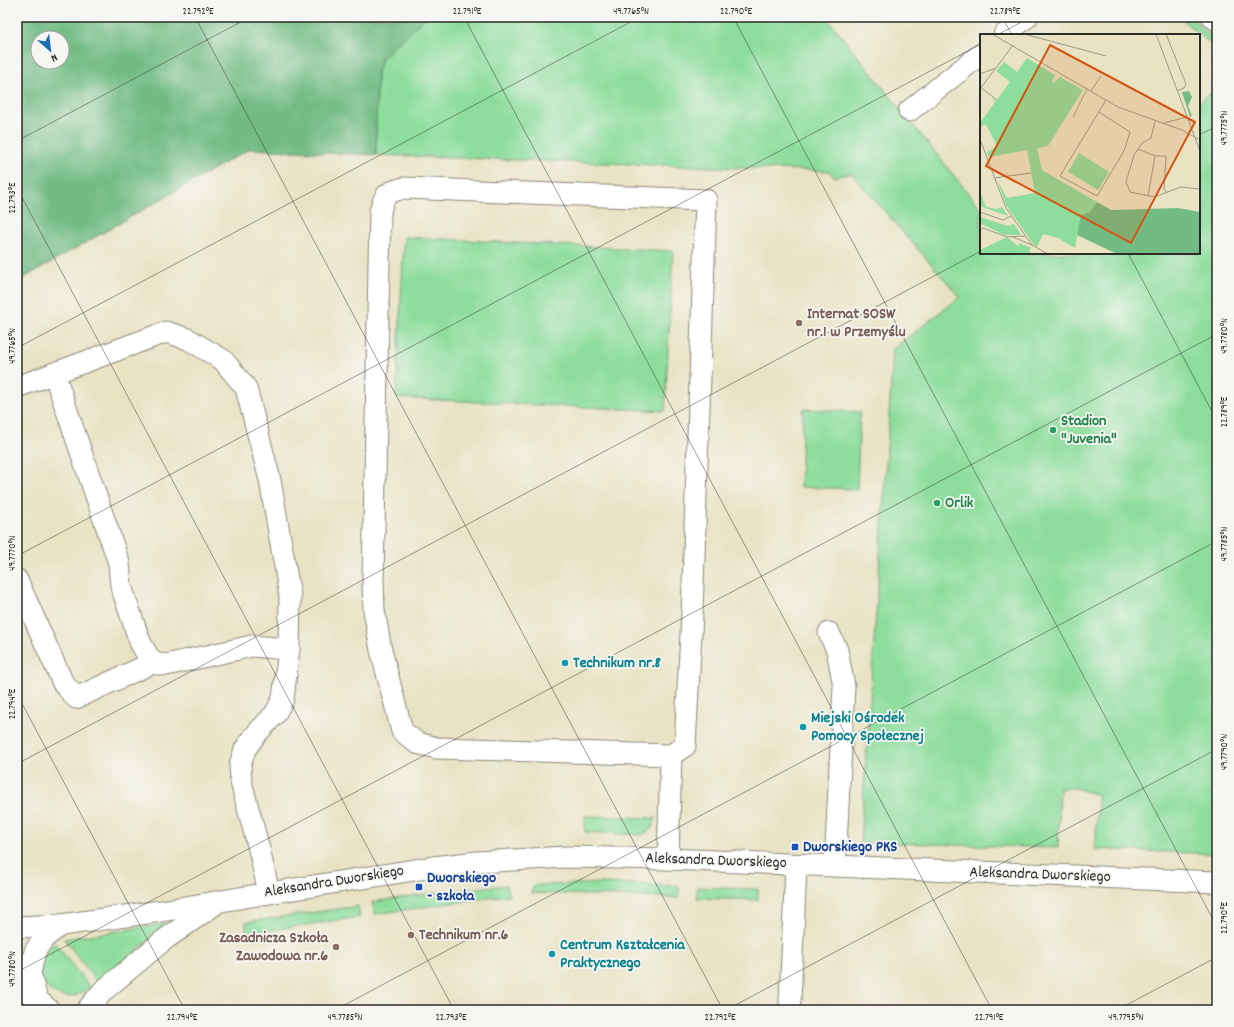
<svg xmlns="http://www.w3.org/2000/svg" width="1234" height="1027" font-family="Dekko,sans-serif">
<style>
.green{fill:#8ddd9c;stroke:#5c8464}
.forest{fill:#72bc84;stroke:#4e7458;fill-rule:evenodd}
.lines{fill:none;stroke-linecap:round;stroke-linejoin:round}
.minor-casing{stroke:#8a8778;stroke-width:23}
.minor{stroke:#fff;stroke-width:21}
.ticks{fill:none;stroke:#2b2b2b;stroke-width:1;stroke-opacity:0.45}
.education-dot{fill:#8d6e63;stroke:#f6f6f2;stroke-width:1.5}
.leisure-dot{fill:#2e9e5b;stroke:#f6f6f2;stroke-width:1.5}
.culture-dot{fill:#0f9aa8;stroke:#f6f6f2;stroke-width:1.5}
.transit-dot{fill:#1a4fb4;stroke:#f6f6f2;stroke-width:1.5}
.labels{text-anchor:middle;dominant-baseline:central;stroke-width:3.5;stroke-linejoin:round;paint-order:stroke}
.education-label{font-size:16px;font-weight:bold;fill:#785e54;stroke:#f6f6f2;text-anchor:start}
.leisure-label{font-size:16px;font-weight:bold;fill:#27864d;stroke:#f6f6f2;text-anchor:start}
.culture-label{font-size:16px;font-weight:bold;fill:#0d838f;stroke:#f6f6f2;text-anchor:start}
.transit-label{font-size:16px;font-weight:bold;fill:#164399;stroke:#f6f6f2;text-anchor:start}
.street-label{font-size:16px;fill:#2b2b2b;stroke:#f6f6f2}
.inset-road{fill:none;stroke:#9d9987;stroke-width:1}
.view{fill:#d5540f;fill-opacity:0.15;stroke:#d5540f;stroke-width:2}
.inset-edge{fill:none;stroke:#2b2b2b;stroke-width:2}
.neatline{fill:none;stroke:#2b2b2b;stroke-width:1.5}
.ticks-label{font-size:10px;text-anchor:middle;fill:#2b2b2b}
</style>
<rect width="100%" height="100%" fill="#f6f6f2"/>
<filter id="ink" filterUnits="userSpaceOnUse"><feTurbulence type="fractalNoise" baseFrequency=".025" numOctaves="2"/><feDisplacementMap in="SourceGraphic" scale="8" xChannelSelector="R" yChannelSelector="G"/><feConvolveMatrix kernelMatrix="1 2 1 2 8 2 1 2 1" color-interpolation-filters="sRGB"/></filter>
<filter id="wash" filterUnits="userSpaceOnUse"><feTurbulence type="fractalNoise" baseFrequency=".012" numOctaves="4" result="noise"/><feDisplacementMap in="SourceGraphic" scale="16" xChannelSelector="R" yChannelSelector="G"/><feGaussianBlur stdDeviation="0.9" result="paint"/><feColorMatrix in="noise" values="0 0 0 0 0 0 0 0 0 0 0 0 0 0 0 0 0 1.4 0 .05"/><feComposite in="paint" operator="in"/></filter>
<g filter="url(#wash)">
<rect width="100%" height="100%" fill="#e9e3c4"/>
<g class="green">
<polygon points="426,17 826,17 981,209 981,253 1199,253 1199,103 1217,88 1217,854 1095,849 1098,795 1075,788 1060,788 1058,848 860,842 883,512 893,349 960,297 851,173 835,177 828,171 376,155 377,72 382,58"/>
<polygon points="1179,17 1190,17 1217,41 1217,49"/>
<polygon points="404,237 673,251 665,411 396,398"/>
<polygon points="803,409 860,412 857,489 800,487"/>
<path d="M585 816 656 818C654 826 649 833 641 835L585 832Z"/>
<polygon points="609,883 679,886 679,898 531,893 534,885"/>
<polygon points="506,885 509,895 375,914 372,902 449,891"/>
<polygon points="697,887 758,889 758,900 697,898"/>
<polygon points="358,906 360,917 246,934 246,922"/>
<polygon points="171,923 97,982 64,939"/>
<path d="M55 943 90 987C83 992 76 997 67 997 51 997 35 979 40 962 40 960 43 956 45 954 48 949 50 946 55 943Z"/>
</g>
<path class="forest" d="M17 17H426L382 58 377 72 376 155 249 149 17 282ZM38 38H62V62H38Z"/>
</g>
<g filter="url(#ink)">
<g class="lines">
<g class="minor-casing">
<g id="minor">
<polyline points="1213,17 1217,20"/>
<polyline points="1004,35 1027,17"/>
<polyline points="909,111 981,54"/>
<polyline points="54,373 119,563 121,586 140,642 152,663 166,665 252,646 289,649"/>
<polyline points="17,387 166,332 188,339 223,360 246,388 270,480 290,596 289,649 283,699 275,714 257,733 245,749 240,765 241,782 259,849 269,893"/>
<polyline points="17,580 63,683 76,698 152,663"/>
<polyline points="829,633 837,650 844,686 835,866"/>
<path d="M668 859 671 755 685 746 692 614 706 200 404 188C387 192 384 194 380 212L373 582 374 610 381 650 402 731 417 743 437 748 671 755"/>
<polyline points="17,927 61,925 161,911 269,893 433,867 477,862 567,857 668,859 1217,882"/>
<polyline points="17,982 49,1010"/>
<polyline points="37,1000 30,973 35,951 44,938 61,925"/>
<polyline points="790,1002 796,865"/>
<polyline points="87,1010 103,991 164,940 214,905"/>
</g>
</g>
<use href="#minor" class="minor"/>
</g>
</g>
<path class="ticks" d="M195 17 723 1010M464 17 992 1010M733 17 1217 927M1002 17 1012 35M997 35 1031 17M1199 135 1217 126M17 141 250 17M17 188 454 1010M1128 253 1217 421M17 348 640 17M17 556 981 44M17 694 185 1010M17 764 981 251M17 972 1217 334M335 1010 1217 541M726 1010 1217 749M1117 1010 1217 957"/>
<g class="education-dot">
<circle cx="799" cy="323" r="4"/>
<circle cx="411" cy="935" r="4"/>
<circle cx="336" cy="947" r="4"/>
</g>
<g class="leisure-dot">
<circle cx="1053" cy="430" r="4"/>
<circle cx="937" cy="503" r="4"/>
</g>
<g class="culture-dot">
<circle cx="565" cy="663" r="4"/>
<circle cx="803" cy="727" r="4"/>
<circle cx="552" cy="954" r="4"/>
</g>
<g class="transit-dot">
<rect x="791" y="843" width="8" height="8" rx="2"/>
<rect x="415" y="883" width="8" height="8" rx="2"/>
</g>
<g class="labels">
<g class="education-label">
<text x="807" y="314">Internat SOSW<tspan x="807" dy="18">nr.1 w Przemyślu</tspan></text>
<text x="419" y="935">Technikum nr.6</text>
<text x="328" y="938" text-anchor="end">Zasadnicza Szkoła<tspan x="328" dy="18">Zawodowa nr.6</tspan></text>
</g>
<g class="leisure-label">
<text x="1061" y="421">Stadion<tspan x="1061" dy="18">"Juvenia"</tspan></text>
<text x="945" y="503">Orlik</text>
</g>
<g class="culture-label">
<text x="573" y="663">Technikum nr.8</text>
<text x="811" y="718">Miejski Ośrodek<tspan x="811" dy="18">Pomocy Społecznej</tspan></text>
<text x="560" y="945">Centrum Kształcenia<tspan x="560" dy="18">Praktycznego</tspan></text>
</g>
<g class="transit-label">
<text x="803" y="847">Dworskiego PKS</text>
<text x="427" y="878">Dworskiego<tspan x="427" dy="18">- szkoła</tspan></text>
</g>
<g class="street-label">
<text transform="translate(716 861) rotate(2)">Aleksandra Dworskiego</text>
<text transform="translate(1040 875) rotate(2)">Aleksandra Dworskiego</text>
<text transform="translate(334 882) rotate(-9)">Aleksandra Dworskiego</text>
</g>
</g>
<g transform="translate(980 34)">
<rect width="220" height="220" fill="#e9e3c4"/>
<path d="M47 24 75 41 72 47 74 49 80 43 103 56 68 112 57 114 62 136 117 168 110 178 101 181 95 214 78 204 63 200 57 213 54 211 26 171 17 146 27 164 55 159 47 116 9 123 16 141 7 118 17 112 6 90 0 93V89L15 68 11 64 16 67 30 48 16 37 24 28 37 38ZM99 119 129 138 118 156 88 138ZM0 158 6 173 17 175 22 173 28 182 0 172ZM0 183 28 192 34 190 41 201H24L0 189ZM27 203 38 212 40 209 51 214 49 217 53 220H0V216Z" fill="#8ddd9c"/>
<path d="M209 57 212 63 208 72 212 82 210 83 202 58ZM117 168 131 176 198 174 220 178V220H137L97 201 101 181 110 178Z" fill="#72bc84"/>
<path class="inset-road" d="M12 0 138 73 202 96 220 106M44 0 126 22M176 0 220 117M186 0 206 50 204 54 197 57M0 40 16 34 33 11M0 53 17 66M0 55 15 35M111 57 121 42M119 78 150 98 144 117 117 162 80 142 126 66M93 83 107 55M175 87 171 104 162 109 154 121 146 148 150 158 175 163 200 153 220 155M184 89 207 83M0 105 26 174 52 211 68 220M158 115 175 122 168 162M175 122H186L184 155 187 159M14 144 51 139M0 178 23 186 31 182M0 197 3 194 27 203 45 202M33 203 52 211"/>
<path class="view" d="M70 11 215 88 151 209 6 132Z"/>
<rect width="220" height="220" class="inset-edge"/>
</g>
<rect width="1234" height="1027" fill="none" stroke="#f6f6f2" stroke-width="44"/>
<g transform="translate(50 50) rotate(152)"><circle r="19" fill="#f6f6f2" stroke="#a5a5a2"/>
<path d="M0-3L7 15L0 10L-7 15Z" fill="#1f6fb2"/>
<text y="-6" font-size="11" font-weight="bold" text-anchor="middle" fill="#2b2b2b">N</text>
</g>
<rect x="22" y="22" width="1190" height="983" class="neatline"/>
<g class="ticks-label">
<text x="198" y="14">22.792°E</text>
<text x="467" y="14">22.791°E</text>
<text x="631" y="14">49.7765°N</text>
<text x="736" y="14">22.790°E</text>
<text x="1005" y="14">22.789°E</text>
<text transform="translate(1223 128) rotate(-90)" y="4">49.7775°N</text>
<text transform="translate(11 198) rotate(-90)" y="4">22.793°E</text>
<text transform="translate(1223 336) rotate(-90)" y="4">49.7780°N</text>
<text transform="translate(11 346) rotate(-90)" y="4">49.7765°N</text>
<text transform="translate(1223 412) rotate(-90)" y="4">22.789°E</text>
<text transform="translate(1223 544) rotate(-90)" y="4">49.7785°N</text>
<text transform="translate(11 553) rotate(-90)" y="4">49.7770°N</text>
<text transform="translate(11 704) rotate(-90)" y="4">22.794°E</text>
<text transform="translate(1223 752) rotate(-90)" y="4">49.7790°N</text>
<text transform="translate(1223 918) rotate(-90)" y="4">22.790°E</text>
<text transform="translate(11 969) rotate(-90)" y="4">49.7780°N</text>
<text x="182" y="1020">22.794°E</text>
<text x="345" y="1020">49.7785°N</text>
<text x="451" y="1020">22.793°E</text>
<text x="720" y="1020">22.792°E</text>
<text x="989" y="1020">22.791°E</text>
<text x="1126" y="1020">49.7795°N</text>
</g>
</svg>
